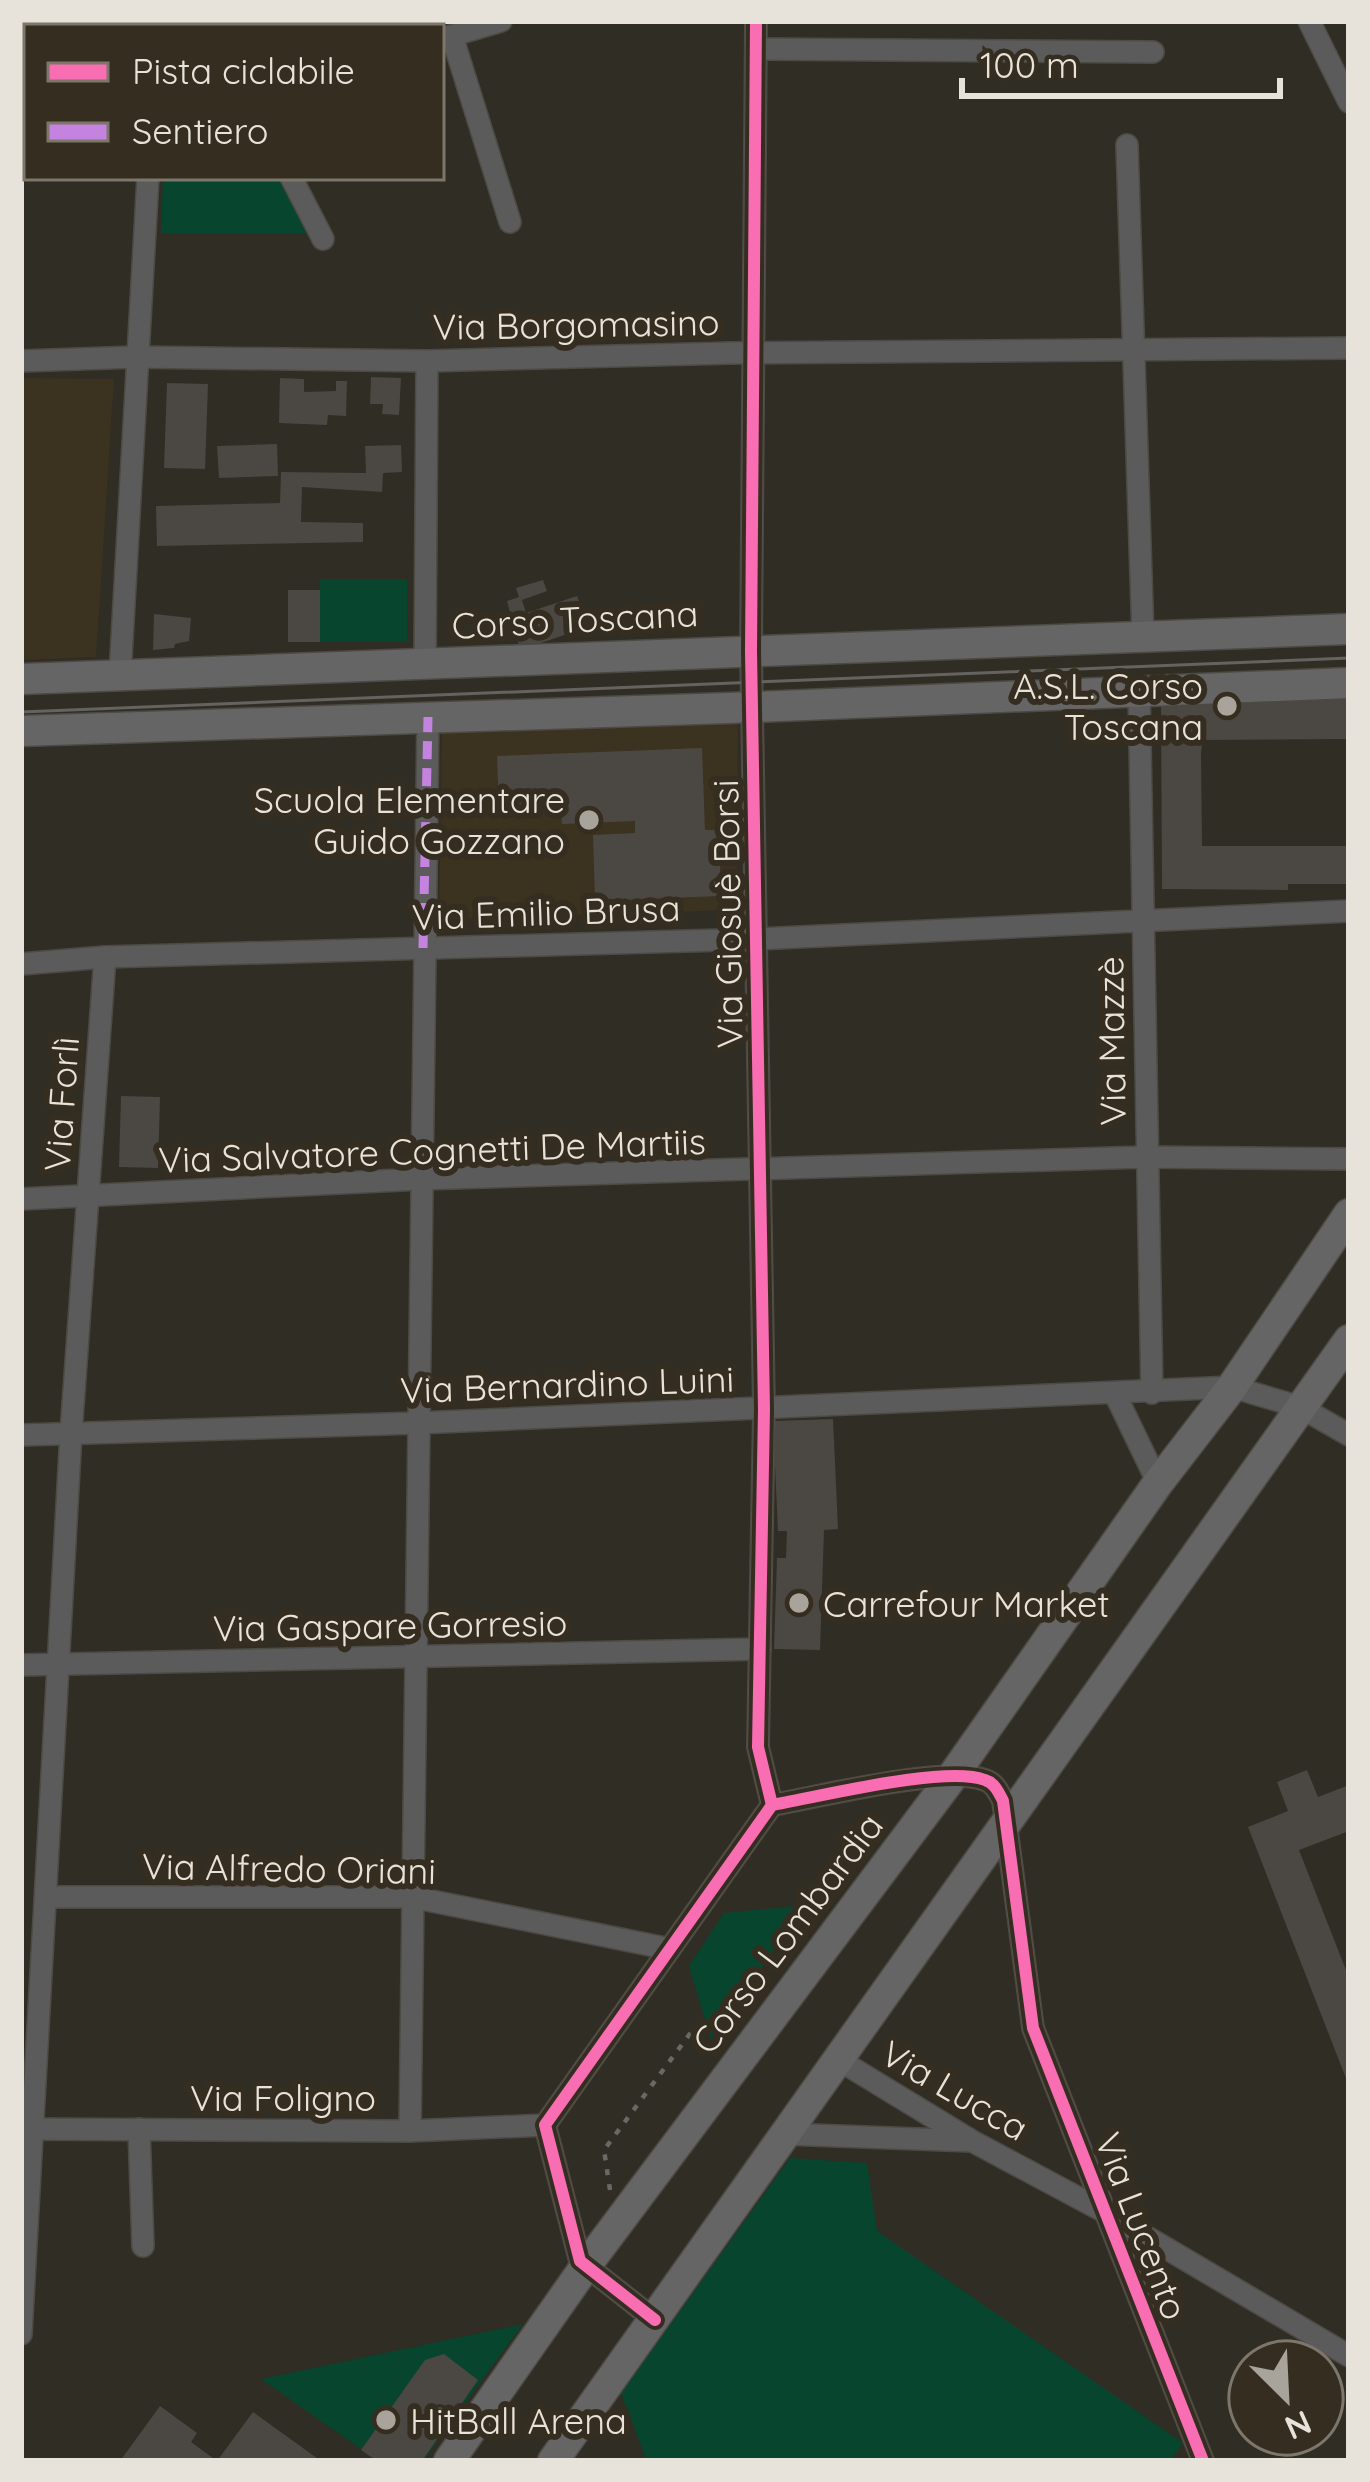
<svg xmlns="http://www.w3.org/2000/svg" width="1370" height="2482" font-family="Quicksand,sans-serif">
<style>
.built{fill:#3b3220}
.green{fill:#07452f}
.building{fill:#4b4742}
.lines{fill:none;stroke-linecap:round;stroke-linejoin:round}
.street-casing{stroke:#4d4943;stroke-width:24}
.secondary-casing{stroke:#4d4943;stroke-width:33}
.path{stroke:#696866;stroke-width:4.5;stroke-dasharray:6 9;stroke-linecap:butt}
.street{stroke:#5c5b5c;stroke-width:21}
.secondary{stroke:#666566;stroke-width:30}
.tram{stroke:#656360;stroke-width:3}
.quiet{stroke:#c483df;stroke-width:9;stroke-dasharray:18 9;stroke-linecap:butt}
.cycleway-casing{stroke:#352e20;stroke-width:20}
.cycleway{stroke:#f96db3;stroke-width:12}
.poi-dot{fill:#a8a39b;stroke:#352e20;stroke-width:4.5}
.labels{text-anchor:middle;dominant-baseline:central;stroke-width:12;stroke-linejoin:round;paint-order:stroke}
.street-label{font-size:36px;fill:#e8e3da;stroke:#352e20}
.poi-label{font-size:36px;fill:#e8e3da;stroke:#352e20;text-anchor:end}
</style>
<rect width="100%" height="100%" fill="#302d25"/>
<g class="built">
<polygon points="21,378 114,379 96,657 21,660"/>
<polygon points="738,721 736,910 439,919 442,731"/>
</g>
<g class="green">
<polygon points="163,177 284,177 314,233 161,233"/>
<rect x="320" y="579" width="87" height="63"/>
<polygon points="806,1905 711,2039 689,1966 724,1913"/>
<polygon points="790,2158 867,2163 877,2231 1183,2443 1170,2461 647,2461 621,2393"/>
<polygon points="523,2324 423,2461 378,2461 261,2379"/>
</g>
<g class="building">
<polygon points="371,377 401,378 399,415 382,414 383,404 370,404"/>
<polygon points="280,378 304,379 304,392 336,391 336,381 347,381 346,416 328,415 327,425 279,423"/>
<polygon points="167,383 208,384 205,469 164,468"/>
<polygon points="277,444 278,476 219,478 217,446"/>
<polygon points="401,445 402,472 383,473 382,492 302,487 301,522 363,523 363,542 157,546 156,506 280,503 281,472 366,473 365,446"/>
<polygon points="543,580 547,591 522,600 526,613 577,596 588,627 520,650 507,601 519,597 516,588"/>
<rect x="288" y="590" width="32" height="52"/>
<polygon points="154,614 191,618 189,641 175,644 174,648 153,650"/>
<polygon points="1349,697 1349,739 1203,740 1201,752 1202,846 1349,846 1349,884 1288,884 1288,890 1162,889 1161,700"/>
<polygon points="702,748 705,830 719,830 721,896 595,901 593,835 635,833 635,821 562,824 561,811 499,813 497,756"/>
<polygon points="121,1096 160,1097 158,1168 119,1167"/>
<polygon points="833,1419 838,1529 824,1530 820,1650 774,1649 777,1558 786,1558 787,1531 778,1531 773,1421"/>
<polygon points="1307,1770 1318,1797 1349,1785 1349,1831 1299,1850 1349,1978 1349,2086 1248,1827 1288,1811 1277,1782"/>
<polygon points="444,2354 478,2380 422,2461 377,2461 361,2450 425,2360"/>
<polygon points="160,2406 197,2433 191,2442 217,2461 120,2461"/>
<polygon points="253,2412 321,2461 217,2461"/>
</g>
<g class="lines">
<g class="street-casing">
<g id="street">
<polyline points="208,21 212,27"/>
<polyline points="756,21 751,651 764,1409 758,1747 772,1805"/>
<polyline points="1309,21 1349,102"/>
<polyline points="157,27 157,21"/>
<polyline points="373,27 374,21"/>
<polyline points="452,36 510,222"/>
<polyline points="444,38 501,21"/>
<polyline points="756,49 1153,52"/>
<polyline points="1127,145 1143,637"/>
<polyline points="291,177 323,239"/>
<polyline points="21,361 136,357 427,361 730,353 1349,348"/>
<polyline points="425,665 427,361"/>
<polyline points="120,675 148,177"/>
<polyline points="1139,689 1152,1393"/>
<polyline points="21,964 105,957 758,939 1349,911"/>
<polyline points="21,1199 421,1179 1145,1157 1349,1159"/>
<polyline points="1115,1394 1158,1483"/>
<polyline points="21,1435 418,1423 1232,1387 1300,1407 1349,1435"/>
<polyline points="21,1665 760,1649"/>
<polyline points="46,1897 412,1897 670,1949"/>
<polyline points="839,2060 972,2141 1103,2211 1349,2356"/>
<polyline points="24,2129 410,2131 545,2125"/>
<polyline points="139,2129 143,2246"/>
<polyline points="410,2131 428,717"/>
<polyline points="785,2134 971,2141"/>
<path d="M655 2320 580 2261 545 2125 772 1805C818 1797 946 1765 985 1780 995 1783 999 1793 1003 1801L1033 2028 1203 2461"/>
<polyline points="21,2334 71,1433 105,957"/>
</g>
</g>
<g class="secondary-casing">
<g id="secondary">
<polyline points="21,679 1349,629"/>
<polyline points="21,731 729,708 1349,683"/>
<polyline points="449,2461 585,2267 952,1777 1158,1483 1232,1387 1349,1214"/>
<polyline points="553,2461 1349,1340"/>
</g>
</g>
<polyline class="path" points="610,2190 604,2150 692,2031 707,2026"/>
<use href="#street" class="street"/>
<use href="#secondary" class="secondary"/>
<polyline class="tram" points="21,712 1349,658"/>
<polyline class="quiet" points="423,948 428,717"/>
<g class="cycleway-casing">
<g id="cycleway">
<polyline points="756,21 751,651 764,1409 758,1747 772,1805"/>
<path d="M655 2320 580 2261 545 2125 772 1805C818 1797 946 1765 985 1780 995 1783 999 1793 1003 1801L1033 2028 1203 2461"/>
</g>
</g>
<use href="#cycleway" class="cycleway"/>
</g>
<g class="poi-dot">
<circle cx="1227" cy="706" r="12"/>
<circle cx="589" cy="820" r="12"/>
<circle cx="799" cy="1603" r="12"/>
<circle cx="386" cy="2420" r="12"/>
</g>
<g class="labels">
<g class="street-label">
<text transform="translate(576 324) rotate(-1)">Via Borgomasino</text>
<text transform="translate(575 619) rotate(-3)">Corso Toscana</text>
<text transform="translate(546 912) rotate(-2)">Via Emilio Brusa</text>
<text transform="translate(727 914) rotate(-91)">Via Giosuè Borsi</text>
<text transform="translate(1111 1041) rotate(-91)">Via Mazzè</text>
<text transform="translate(61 1104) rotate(-86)">Via Forlì</text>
<text transform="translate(432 1150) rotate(-2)">Via Salvatore Cognetti De Martiis</text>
<text transform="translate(567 1384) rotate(-2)">Via Bernardino Luini</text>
<text transform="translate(390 1625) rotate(-1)">Via Gaspare Gorresio</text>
<text transform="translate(289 1868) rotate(1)">Via Alfredo Oriani</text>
<text transform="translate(787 1933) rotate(-53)">Corso Lombardia</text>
<text transform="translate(955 2090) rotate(30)">Via Lucca</text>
<text x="283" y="2097">Via Foligno</text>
<text transform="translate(1142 2226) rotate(69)">Via Lucento</text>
</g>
<g class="poi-label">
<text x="1203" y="685">A.S.L. Corso<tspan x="1203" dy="41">Toscana</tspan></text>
<text x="565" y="799">Scuola Elementare<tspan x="565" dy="41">Guido Gozzano</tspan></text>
<text x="823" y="1603" text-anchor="start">Carrefour Market</text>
<text x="410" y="2420" text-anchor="start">HitBall Arena</text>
</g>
</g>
<rect width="1370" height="2482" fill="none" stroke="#e8e3da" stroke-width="48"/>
<rect x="24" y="24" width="420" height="156" fill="#352e20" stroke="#7d766a" stroke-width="3"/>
<rect x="48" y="63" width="60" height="18" fill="#f96db3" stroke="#7d766a" stroke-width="3"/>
<text x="132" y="84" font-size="36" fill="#e8e3da">Pista ciclabile</text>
<rect x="48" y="123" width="60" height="18" fill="#c483df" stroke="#7d766a" stroke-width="3"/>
<text x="132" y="144" font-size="36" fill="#e8e3da">Sentiero</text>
<g transform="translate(1286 2398) rotate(156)"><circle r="57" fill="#352e20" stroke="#7d766a" stroke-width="3"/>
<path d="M0-9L21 45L0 30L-21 45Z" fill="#a8a39b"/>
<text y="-18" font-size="33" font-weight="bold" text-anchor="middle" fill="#e8e3da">N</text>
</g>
<path d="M962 78v18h318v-18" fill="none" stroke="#e8e3da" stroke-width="6"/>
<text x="980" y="78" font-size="36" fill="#e8e3da" stroke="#352e20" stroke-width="9" paint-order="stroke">100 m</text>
</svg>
